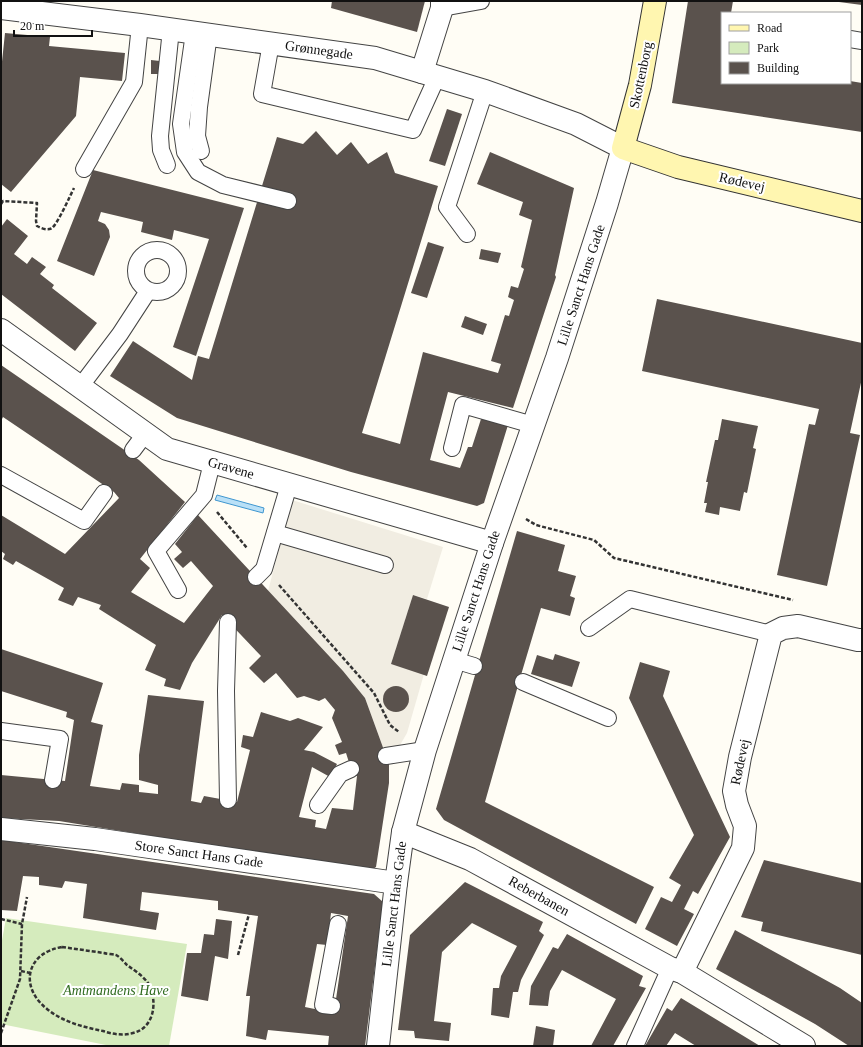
<svg xmlns="http://www.w3.org/2000/svg" width="863" height="1047" font-family="'Times New Roman',serif">
<style>
.green{fill:#d5ebbd}
.plaza{fill:#f1ede2}
.water{fill:#b9e0f7;stroke:#3f96cf}
.building{fill:#5a524d;fill-rule:evenodd}
.lines{fill:none;stroke-linecap:round;stroke-linejoin:round}
.lane-casing{stroke:#444;stroke-width:18}
.street-casing{stroke:#444;stroke-width:24}
.secondary-casing{stroke:#333;stroke-width:24}
.path{stroke:#333;stroke-width:2.5;stroke-dasharray:4 2;stroke-linecap:butt}
.lane{stroke:#fff;stroke-width:16}
.street{stroke:#fff;stroke-width:22}
.secondary{stroke:#fff6b0;stroke-width:22}
.labels{text-anchor:middle;dominant-baseline:central;stroke-width:4;stroke-linejoin:round;paint-order:stroke}
.street-label{font-size:14px;fill:#111;stroke:#fff}
.park-label{font-size:14px;font-style:italic;fill:#2f6b1f;stroke:#fff}
</style>
<rect width="100%" height="100%" fill="#fffdf5"/>
<polygon class="green" points="6,918 187,944 169,1046 111,1046 1,1024 1,946"/>
<polygon class="plaza" points="292,500 443,547 427,599 413,595 391,664 424,674 407,733 389,764 365,698 268,591"/>
<polygon class="water" points="217,495 264,508 263,513 215,500"/>
<g class="building">
<polygon points="332,1 425,1 417,32 331,8"/>
<polygon points="688,1 733,1 731,13 722,13 722,83 850,83 850,81 862,83 862,132 672,103"/>
<polygon points="839,1 862,1 862,5 839,2"/>
<polygon points="5,33 50,37 49,46 125,53 122,81 80,77 76,116 11,192 1,184 1,71"/>
<polygon points="151,60 160,61 160,74 151,74"/>
<polygon points="447,109 462,114 445,166 429,161"/>
<polygon points="316,131 337,155 351,142 368,164 387,152 395,173 438,186 362,433 400,444 423,352 498,373 501,364 491,361 505,315 509,316 514,300 508,297 511,286 518,288 524,269 521,267 532,220 519,215 523,202 477,184 490,152 574,188 555,275 556,277 513,408 448,392 430,460 460,468 468,447 472,447 481,419 508,425 484,503 477,506 351,472 177,418 110,376 133,341 192,380 198,356 209,359 277,137 303,144"/>
<polygon points="93,170 244,208 196,356 173,347 209,239 174,230 172,240 141,232 143,222 101,212 98,221 105,224 109,230 110,237 94,276 57,261"/>
<polygon points="7,219 28,236 14,254 27,264 32,257 46,267 40,274 54,285 52,288 97,323 75,351 1,294 1,227"/>
<polygon points="428,242 444,247 427,298 411,293"/>
<polygon points="481,249 501,253 498,263 479,259"/>
<polygon points="657,299 862,343 862,378 850,433 860,435 827,586 777,575 809,424 815,425 819,409 642,371"/>
<polygon points="465,316 487,324 483,335 461,327"/>
<polygon points="1,365 139,460 185,502 140,559 150,568 131,592 184,623 213,586 191,561 183,568 174,559 182,552 175,544 198,515 343,671 365,698 389,764 389,783 376,867 370,871 59,821 1,818 1,775 65,781 74,720 66,717 67,712 1,691 1,649 103,683 91,722 103,725 90,786 120,790 122,783 139,785 139,792 158,794 158,785 139,780 139,755 148,695 204,701 191,801 201,803 204,796 237,802 250,750 241,747 243,735 253,737 261,712 290,721 298,718 323,727 304,750 314,752 337,764 330,777 312,767 299,817 316,820 315,827 326,829 332,808 353,810 357,776 353,775 346,753 339,755 335,745 342,742 332,718 335,710 325,698 319,701 304,696 297,698 276,673 264,683 249,668 261,656 222,615 192,663 180,690 164,686 166,679 145,670 156,645 99,609 101,605 78,597 73,606 58,600 64,588 16,561 13,565 3,559 5,554 1,551 1,515 65,554 119,498 114,492 3,417 1,421"/>
<polygon points="722,419 758,426 753,448 756,449 747,493 744,492 740,511 720,507 719,515 705,512 707,503 704,503 708,482 706,482 715,440 718,440"/>
<polygon points="517,531 565,545 558,571 576,576 570,596 575,598 570,616 541,608 521,675 485,802 654,887 636,924 444,820 436,809"/>
<polygon points="413,595 449,607 427,676 391,664"/>
<polygon points="555,654 580,662 572,687 531,674 537,655 553,660"/>
<polygon points="640,662 670,671 663,696 730,837 698,894 693,891 684,909 694,914 677,946 645,929 661,897 672,902 681,885 669,878 694,835 629,698"/>
<circle cx="396" cy="699" r="13"/>
<path d="M1 840 374 894 383 902 365 1046H328L329 1036 268 1030 266 1040 246 1036 250 996H246L258 916 218 910V901L142 892 140 910 159 913 156 930 83 918 87 884 65 881 62 888 39 885V877L23 876 17 911 1 910ZM331 913 348 916 334 1013 305 1007 317 944 327 945Z"/>
<polygon points="764,860 862,883 862,955 761,931 763,922 741,917"/>
<polygon points="465,882 543,922 539,931 544,935 521,980 518,992 513,992 509,1018 491,1015 493,988 499,988 501,976 517,946 472,923 442,952 434,1021 451,1023 449,1041 415,1038 414,1031 398,1030 410,935"/>
<polygon points="216,919 232,921 228,959 215,956 208,1001 181,996 187,953 201,953 204,934 214,935"/>
<polygon points="735,930 840,988 862,1003 862,1046 849,1046 815,1024 716,969"/>
<polygon points="567,934 643,976 639,986 646,988 613,1046 591,1046 616,999 562,970 550,991 548,1006 529,1005 531,986 553,947 558,949"/>
<polygon points="681,998 760,1046 696,1046 675,1033 666,1046 645,1046 667,1008 672,1011"/>
<polygon points="536,1026 555,1030 553,1046 533,1046"/>
</g>
<g class="lines">
<g class="lane-casing">
<g id="lane">
<polyline points="442,8 481,1"/>
<polyline points="194,33 181,124 185,152 198,172 223,185 288,201"/>
<polyline points="850,39 862,41"/>
<polyline points="271,43 262,94 413,130 437,77"/>
<polyline points="201,151 197,136 199,107 209,34"/>
<polyline points="167,165 161,150 160,136 171,29"/>
<polyline points="84,169 134,82 140,25"/>
<polyline points="467,234 447,207 485,91"/>
<circle cx="157" cy="271" r="21"/>
<polyline points="80,387 120,334 148,291"/>
<polyline points="452,448 463,405 533,425"/>
<polyline points="133,450 145,434"/>
<polyline points="1,475 84,521 104,493"/>
<polyline points="275,533 385,565"/>
<polyline points="256,577 264,569 289,485"/>
<polyline points="178,590 156,551 204,495 212,463"/>
<polyline points="228,622 226,691 228,800"/>
<polyline points="589,628 630,599 771,634"/>
<polyline points="454,660 474,666"/>
<polyline points="523,682 608,718"/>
<polyline points="1,731 60,739 53,780"/>
<polyline points="386,756 425,750"/>
<polyline points="318,805 340,774 351,769"/>
<polyline points="332,1006 323,1005 338,924"/>
<polyline points="635,1046 670,968"/>
</g>
</g>
<g class="street-casing">
<g id="street">
<polyline points="1,8 140,25 375,58 485,91 576,124 623,148 607,203 557,358 492,543 425,750 403,832 396,883 378,1046"/>
<polyline points="422,72 442,8 442,1"/>
<polyline points="1,330 167,449 492,543"/>
<polyline points="1,829 95,839 396,883"/>
<polyline points="403,832 470,859 670,968 682,972 804,1046"/>
<polyline points="682,972 743,848 745,826 737,805 734,791 740,757 771,634 783,628 798,626 858,640 862,640"/>
</g>
</g>
<g class="secondary-casing">
<polyline id="secondary" points="655,1 640,85 623,148 678,167 862,211"/>
</g>
<g class="path">
<path d="M1 204 3 201 37 203 36 221 37 226C41 228 47 231 52 228 58 223 70 196 74 188"/>
<polyline points="217,512 247,548"/>
<polyline points="526,519 536,525 594,540 614,558 793,600"/>
<polyline points="279,585 374,693 390,725 399,732"/>
<polyline points="1,919 22,924"/>
<path d="M62 947C76 949 90 951 104 953 107 954 113 954 116 955 120 957 124 962 127 965 134 970 143 976 148 983 158 1000 155 1028 133 1033 123 1036 112 1034 103 1031 83 1027 63 1022 47 1009 19 987 26 953 62 947Z"/>
<polyline points="238,955 249,914"/>
<polyline points="21,971 30,973"/>
<polyline points="1,1033 20,979 22,924 27,897"/>
</g>
<use href="#lane" class="lane"/>
<use href="#street" class="street"/>
<use href="#secondary" class="secondary"/>
</g>
<g class="labels">
<g class="street-label">
<text transform="translate(319 50) rotate(8)">Grønnegade</text>
<text transform="translate(641 75) rotate(-78)">Skottenborg</text>
<text transform="translate(742 182) rotate(13)">Rødevej</text>
<text transform="translate(581 285) rotate(-72)">Lille Sanct Hans Gade</text>
<text transform="translate(231 468) rotate(16)">Gravene</text>
<text transform="translate(476 591) rotate(-72)">Lille Sanct Hans Gade</text>
<text transform="translate(740 762) rotate(-78)">Rødevej</text>
<text transform="translate(199 854) rotate(8)">Store Sanct Hans Gade</text>
<text transform="translate(539 896) rotate(29)">Reberbanen</text>
<text transform="translate(394 904) rotate(-83)">Lille Sanct Hans Gade</text>
</g>
<g class="park-label">
<text x="116" y="990">Amtmandens Have</text>
</g>
</g>
<rect width="863" height="1047" fill="none" stroke="#111111" stroke-width="4"/>
<rect x="721" y="12" width="130" height="72" fill="#ffffff" stroke="#a0a0a0"/>
<rect x="729" y="25" width="20" height="6" fill="#fff6b0" stroke="#a0a0a0"/>
<text x="757" y="32" font-size="12" fill="#111111">Road</text>
<rect x="729" y="42" width="20" height="12" fill="#d5ebbd" stroke="#a0a0a0"/>
<text x="757" y="52" font-size="12" fill="#111111">Park</text>
<rect x="729" y="62" width="20" height="12" fill="#5a524d" stroke="#a0a0a0"/>
<text x="757" y="72" font-size="12" fill="#111111">Building</text>
<path d="M14 30v6h78v-6" fill="none" stroke="#111111" stroke-width="2"/>
<text x="20" y="30" font-size="12" fill="#111111" stroke="#ffffff" stroke-width="3" paint-order="stroke">20 m</text>
</svg>
